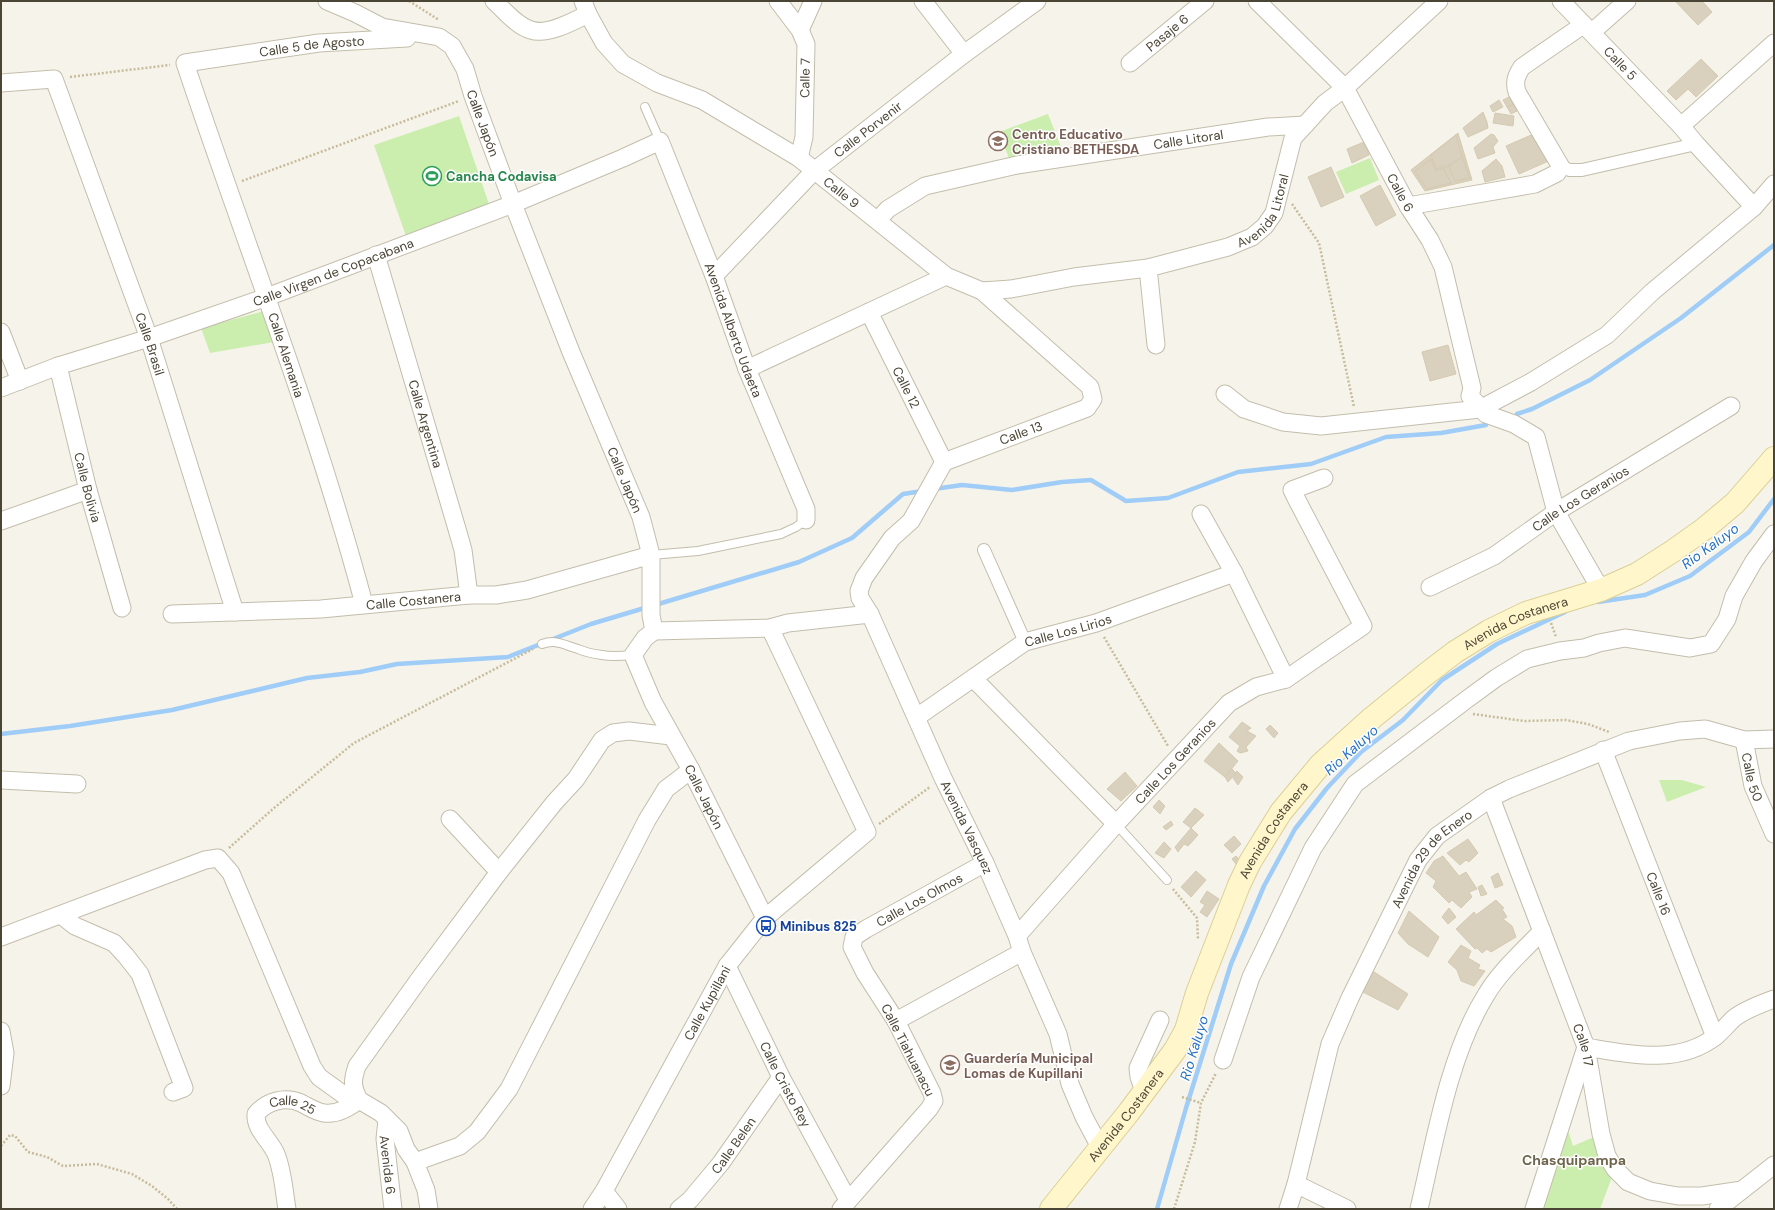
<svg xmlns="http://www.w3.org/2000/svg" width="1775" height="1210" font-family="'DM Sans',sans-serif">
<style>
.green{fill:#cbeeae}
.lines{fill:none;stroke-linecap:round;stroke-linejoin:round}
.stream{stroke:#a0ccf8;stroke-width:4.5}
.building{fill:#d9d1bd;stroke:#d5cab0}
.service-casing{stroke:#c3bdab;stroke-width:10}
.pedestrian-casing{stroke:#c3bdab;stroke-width:14}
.minor-casing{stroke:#c3bdab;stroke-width:19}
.secondary-casing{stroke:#dbcf95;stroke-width:24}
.path{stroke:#c6bb9a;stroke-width:2.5;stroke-dasharray:2 2;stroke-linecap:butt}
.service{stroke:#fff;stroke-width:8}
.pedestrian{stroke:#fff;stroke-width:12}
.minor{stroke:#fff;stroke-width:17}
.secondary{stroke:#fff7cb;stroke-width:22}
.labels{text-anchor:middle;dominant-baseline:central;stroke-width:3;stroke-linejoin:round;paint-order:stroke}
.street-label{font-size:13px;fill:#4b4536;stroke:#fff}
.education-label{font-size:13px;font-weight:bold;fill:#785e54;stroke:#fff;text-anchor:start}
.leisure-label{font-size:13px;font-weight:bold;fill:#27864d;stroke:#fff;text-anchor:start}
.transit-label{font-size:13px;font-weight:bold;fill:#164399;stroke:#fff;text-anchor:start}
.water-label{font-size:14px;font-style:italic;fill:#2270c4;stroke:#fff}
.neighbourhood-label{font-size:14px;font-weight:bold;fill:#6f654c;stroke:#fff}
</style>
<rect width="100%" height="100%" fill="#f6f4ea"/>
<g class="green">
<polygon points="1048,114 1061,147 1012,166 999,132"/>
<polygon points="459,116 490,207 406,236 374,145"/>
<polygon points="1370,158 1379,180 1346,194 1336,172"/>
<polygon points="264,311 274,342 210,353 201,328"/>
<polygon points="1659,780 1682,780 1706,787 1667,802"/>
<polygon points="1560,1132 1569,1133 1573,1146 1601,1134 1615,1169 1600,1209 1538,1209"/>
</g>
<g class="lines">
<g class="stream">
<polyline points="1517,414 1532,409 1590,380 1681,318 1774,245"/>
<polyline points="934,489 962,485 1012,490 1062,482 1091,480 1126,501 1168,498 1238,472 1311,464 1386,437 1441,433 1486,425"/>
<polyline points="1598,602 1645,595 1690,576 1749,532 1774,499"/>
<polyline points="655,605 799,562 852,538 903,494 923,491"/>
<polyline points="1,734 70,726 172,710 307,678 360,672 397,664 508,657 591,624 648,607"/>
<polyline points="1157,1209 1186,1108 1231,964 1264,886 1295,829 1327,788 1361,752 1403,720 1442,680 1497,644 1565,612"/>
</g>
</g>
<g class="building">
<polygon points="1675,1 1702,1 1712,12 1698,25"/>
<polygon points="1701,59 1718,76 1696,97 1688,89 1676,100 1667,91"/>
<polygon points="1509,97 1513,104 1507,107 1503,100"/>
<polygon points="1499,100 1503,107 1493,112 1490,106"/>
<polygon points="1514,104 1517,111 1511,114 1507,107"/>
<polygon points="1483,112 1487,122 1488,128 1468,137 1463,128"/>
<polygon points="1495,113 1514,116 1513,126 1493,123"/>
<polygon points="1538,132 1551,160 1519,174 1506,146"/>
<polygon points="1458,133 1472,180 1425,191 1411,170"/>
<polygon points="1491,134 1494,135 1498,141 1493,147 1495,153 1478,159 1474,148"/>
<polygon points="1456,135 1462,157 1445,168 1444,166 1436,169 1431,155"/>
<polygon points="1364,142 1369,155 1352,163 1347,149"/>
<polygon points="1462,157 1470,178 1455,181 1449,166"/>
<polygon points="1431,159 1436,171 1443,168 1451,183 1427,189 1415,171"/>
<polygon points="1496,159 1502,166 1505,177 1485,182 1482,171"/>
<polygon points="1331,167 1344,197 1321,207 1308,177"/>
<polygon points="1380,185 1396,215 1376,226 1360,196"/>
<polygon points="1448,345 1456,374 1430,381 1422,352"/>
<polygon points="1242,722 1251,728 1247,731 1256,736 1246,747 1248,751 1240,753 1237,751 1240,746 1229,737"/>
<polygon points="1270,725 1278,733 1274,738 1266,729"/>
<polygon points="1219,743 1238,761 1225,777 1204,761"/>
<polygon points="1232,769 1236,773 1228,782 1225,777"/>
<polygon points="1237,771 1243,777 1238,785 1233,778"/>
<polygon points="1125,772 1137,786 1121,801 1107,789"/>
<polygon points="1159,800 1165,806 1160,814 1153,807"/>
<polygon points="1195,808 1204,815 1191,828 1183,822"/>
<polygon points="1171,821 1173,825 1166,830 1163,827"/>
<polygon points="1191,828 1198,835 1188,846 1184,844 1178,852 1175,847"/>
<polygon points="1234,836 1241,844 1232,853 1224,845"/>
<polygon points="1468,839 1478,853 1469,862 1466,860 1460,865 1447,853"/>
<polygon points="1164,842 1171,849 1164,858 1155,853"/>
<polygon points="1236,856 1244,865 1240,869 1232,859"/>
<polygon points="1443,856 1459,876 1466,872 1477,889 1469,892 1472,897 1461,908 1452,900 1449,903 1433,887 1436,881 1426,873 1434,861"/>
<polygon points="1196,871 1206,880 1191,897 1181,887"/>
<polygon points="1498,873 1503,885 1495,888 1491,877"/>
<polygon points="1482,885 1487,894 1481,896 1478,887"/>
<polygon points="1207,891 1219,899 1207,917 1200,912 1205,905 1200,902"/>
<polygon points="1496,900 1504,908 1502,909 1507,917 1503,919 1512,926 1516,937 1491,952 1487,949 1482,953 1477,948 1475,949 1456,929 1474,912 1476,915"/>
<polygon points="1449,908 1456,917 1448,924 1442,917"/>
<polygon points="1409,911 1439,937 1428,957 1408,944 1398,933"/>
<polygon points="1461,945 1471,951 1468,958 1480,965 1478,969 1485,971 1474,986 1461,981 1457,970 1448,962"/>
<polygon points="1371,970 1408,994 1398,1010 1359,990"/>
</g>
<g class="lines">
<g class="service-casing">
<g id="service">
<polyline points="645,107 660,141"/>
<polyline points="651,555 698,551 781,534 796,527 806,520"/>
<path d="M542 644C556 639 564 645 578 649 585 652 594 654 602 655 612 657 622 656 633 655"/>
<polyline points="1116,824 1167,880"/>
</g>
</g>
<g class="pedestrian-casing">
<g id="pedestrian">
<polyline points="1561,167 1570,170 1582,170 1696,144"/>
<polyline points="984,550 1025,642"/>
</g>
</g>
<g class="minor-casing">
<g id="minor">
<path id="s1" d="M327 1 355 13 382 27 439 37 452 46 465 69 473 96 513 204 571 352 641 517 651 555V615L654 631 645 638 633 655 653 702 691 770 765 918"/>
<path d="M494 1C505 11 517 26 531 30 547 36 574 21 588 14"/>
<path id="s2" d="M583 1 588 14 604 43 623 64 657 83 702 100 799 158 946 276 982 291 1090 387 1093 399 1087 408 944 462"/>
<polyline points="778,1 800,30 806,44 804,137 799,158"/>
<polyline points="923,1 964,54"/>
<path id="s3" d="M1257 1 1345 88 1408 206 1430 240 1443 267 1472 388 1470 396 1486 414 1514 424 1536 437 1556 512 1601 590"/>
<path id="s4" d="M1561 1 1681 126 1696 144 1754 207"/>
<polyline points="800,30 813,1"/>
<polyline points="1592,32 1627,1"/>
<path id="s5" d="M1130 63 1205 1"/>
<path id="s6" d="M1 83 54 79 149 338 235 612"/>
<polyline points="1681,126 1774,43"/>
<path d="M1408 206 1535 184 1557 173 1561 167 1517 92C1514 82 1516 76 1522 67L1583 25"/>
<path id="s7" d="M878 220 888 209 925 186 1017 165 1268 127 1305 125"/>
<path id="s8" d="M376 255 457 529 463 550 469 595"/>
<polyline points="1148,268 1156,345"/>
<path id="s9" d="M714 276 814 171 964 54 1037 1"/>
<path id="s10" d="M982 291 1011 289 1074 277 1148 268 1228 247 1252 237 1265 226 1274 213 1293 138 1325 103 1345 88 1439 1"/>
<path id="s11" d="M869 312 944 462"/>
<polyline points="1,332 20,381"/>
<path id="s12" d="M58 366 88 490 122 608"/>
<polyline points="747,369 946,276"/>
<path id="s13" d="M1 388 58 366 149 338 267 297 513 204 623 158 660 141 714 276 747 369 806 509V520"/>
<polyline points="1225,394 1244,409 1283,422 1321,426 1480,409 1531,382 1607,335 1652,292 1754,207 1774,184"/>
<path id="s14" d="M944 462 911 521 892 538 864 578 859 591 860 598 870 614 943 778 985 863 1017 936 1022 952 1058 1034 1070 1084 1084 1117 1100 1147"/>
<polyline points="1201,514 1234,573 1286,679"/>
<polyline points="1,521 88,490"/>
<path id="s15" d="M1430 587 1494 556 1556 512 1731 406"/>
<path id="s16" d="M364 604C315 420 245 243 185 63L319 43 407 38"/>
<path id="s17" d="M172 614 321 609 469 595H496L527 590 651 555"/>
<polyline points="654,631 770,628 788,623 870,614"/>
<polyline points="973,678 1116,824"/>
<path id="s18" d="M917 717 1025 642 1096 623 1234 573"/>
<path id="s19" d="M1744 740 1753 786 1774 834"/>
<path id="s20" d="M1603 750 1715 1037"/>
<polyline points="1,780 77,784"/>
<path id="s21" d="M1491 798 1586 1047 1601 1134 1607 1156 1615 1169 1628 1182 1650 1191 1678 1196H1702L1742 1190"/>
<polyline points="450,819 499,872"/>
<polyline points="61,915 75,926 114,943 126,956 140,974 184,1088 173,1092"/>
<path id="s22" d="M1017 936 1116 824 1229 703 1256 687 1286 679 1363 626 1298 502 1292 490 1324 478"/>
<polyline points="1,937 205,860 218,858 231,873 312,1066 319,1077 344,1095 359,1100 381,1113 399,1131 406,1149 415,1162 426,1190 429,1209"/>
<path id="s23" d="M727 966 781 1077 848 1200"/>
<polyline points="896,1021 1022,952"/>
<polyline points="1,1031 5,1053 1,1086"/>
<polyline points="1223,1060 1251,977 1313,848 1355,784 1466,700 1496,678 1527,659 1560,651 1584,648 1599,643 1625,638 1690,648 1711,644 1727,619 1734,596 1754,561 1774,534"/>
<polyline points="1144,1091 1139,1077 1138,1068 1160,1020"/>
<path id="s24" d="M387 1120 385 1139 393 1209"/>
<polyline points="415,1162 460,1146 477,1132 509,1089 647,820 666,789 691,770"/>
<polyline points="1296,1184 1347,1209"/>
<polyline points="604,1191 618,1209"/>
<path id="s25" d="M287 1209C284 1191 283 1171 276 1154 270 1140 255 1130 256 1114 267 1101 285 1096 301 1103 309 1107 316 1112 324 1113 337 1115 350 1107 359 1100 352 1086 352 1081 357 1066L420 978 499 872 554 803 576 779 602 740 613 733 629 731 671 736"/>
<path id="s26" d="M592 1209 604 1191 727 966 765 918 867 832 770 628"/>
<path id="s27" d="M679 1209 690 1200 721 1163 781 1077"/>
<path id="s28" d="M841 1209 929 1109 934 1101 932 1093 896 1021 865 973 852 947 854 937 866 929 985 863"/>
<path id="s29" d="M1288 1209 1296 1184 1330 1044 1350 998 1418 860 1437 836 1491 798 1509 789 1629 741 1680 731 1705 729 1744 740 1774 739"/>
<path d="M1419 1209C1435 1141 1449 1054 1486 995 1500 971 1523 951 1542 931"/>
<path d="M1534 1209 1586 1047C1628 1054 1678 1066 1716 1036 1722 1031 1727 1025 1733 1019 1744 1010 1760 1004 1774 999"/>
<polyline points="1718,1209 1774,1165"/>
</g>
</g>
<g class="secondary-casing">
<g id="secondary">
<path id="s30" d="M1051 1209 1129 1112 1175 1050 1186 1030 1197 993 1239 885 1250 862 1281 812 1320 765 1372 718 1425 675 1455 652 1489 631 1526 613 1601 590 1637 574 1673 551 1704 529 1735 503 1774 458"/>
</g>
</g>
<g class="path">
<polyline points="409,1 439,20"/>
<polyline points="70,77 170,65"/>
<polyline points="242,181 459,101"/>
<polyline points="1292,204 1319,243 1354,407"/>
<polyline points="1551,623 1556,637"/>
<polyline points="1104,637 1168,746"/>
<polyline points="1473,714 1524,721 1566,720 1588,724 1609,732"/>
<polyline points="879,824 930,787"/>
<polyline points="229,848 274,808 354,743 533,649"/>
<polyline points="1173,889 1197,918 1198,939"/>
<polyline points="1182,1097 1201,1103"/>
<polyline points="1,1146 10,1135 15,1136 28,1152 47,1157 63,1166 97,1164 132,1174 152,1186 168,1199 177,1209"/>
<polyline points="1174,1209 1195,1142 1201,1103 1216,1073"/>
</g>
<use href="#service" class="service"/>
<use href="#pedestrian" class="pedestrian"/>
<use href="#minor" class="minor"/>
<use href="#secondary" class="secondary"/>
</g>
<defs>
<g id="school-ring" transform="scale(1)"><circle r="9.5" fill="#fff" stroke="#8d6e63" stroke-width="1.5"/><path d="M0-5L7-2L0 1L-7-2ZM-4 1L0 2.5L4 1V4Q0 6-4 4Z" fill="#8d6e63"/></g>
<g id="stadium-ring" transform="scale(1)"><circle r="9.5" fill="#fff" stroke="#2e9e5b" stroke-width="1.5"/><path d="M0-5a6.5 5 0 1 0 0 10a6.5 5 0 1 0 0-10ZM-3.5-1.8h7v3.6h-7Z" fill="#2e9e5b"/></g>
<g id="bus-ring" transform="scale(1)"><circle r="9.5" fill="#fff" stroke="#1a4fb4" stroke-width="1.5"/><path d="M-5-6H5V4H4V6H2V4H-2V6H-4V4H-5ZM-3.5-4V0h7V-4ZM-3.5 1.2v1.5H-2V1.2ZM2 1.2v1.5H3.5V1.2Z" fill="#1a4fb4"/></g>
</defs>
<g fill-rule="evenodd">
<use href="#school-ring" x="998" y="141"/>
<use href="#stadium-ring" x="432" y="176"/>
<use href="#bus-ring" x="766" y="926"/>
<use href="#school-ring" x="950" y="1065"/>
</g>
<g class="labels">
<g class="street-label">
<text stroke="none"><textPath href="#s5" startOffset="48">Pasaje 6</textPath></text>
<text stroke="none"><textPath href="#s16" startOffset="698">Calle 5 de Agosto</textPath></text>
<text stroke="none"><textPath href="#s4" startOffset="86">Calle 5</textPath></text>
<text transform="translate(805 78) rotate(-89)">Calle 7</text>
<text stroke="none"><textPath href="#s1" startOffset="218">Calle Japón</textPath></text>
<text stroke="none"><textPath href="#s9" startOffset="213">Calle Porvenir</textPath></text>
<text stroke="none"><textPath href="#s7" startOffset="326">Calle Litoral</textPath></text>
<text stroke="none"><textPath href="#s2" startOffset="330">Calle 9</textPath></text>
<text stroke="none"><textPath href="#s3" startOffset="242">Calle 6</textPath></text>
<text stroke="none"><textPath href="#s10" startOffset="305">Avenida Litoral</textPath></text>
<text stroke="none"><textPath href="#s13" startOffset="352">Calle Virgen de Copacabana</textPath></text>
<text stroke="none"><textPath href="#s13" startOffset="907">Avenida Alberto Udaeta</textPath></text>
<text stroke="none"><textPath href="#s6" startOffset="335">Calle Brasil</textPath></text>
<text transform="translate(286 355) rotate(72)">Calle Alemania</text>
<text stroke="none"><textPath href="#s11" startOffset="84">Calle 12</textPath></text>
<text stroke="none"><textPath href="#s8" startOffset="176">Calle Argentina</textPath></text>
<text transform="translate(1021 433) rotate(-20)">Calle 13</text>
<text stroke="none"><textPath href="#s1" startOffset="602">Calle Japón</textPath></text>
<text stroke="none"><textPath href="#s12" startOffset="125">Calle Bolivia</textPath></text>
<text stroke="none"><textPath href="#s15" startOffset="175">Calle Los Geranios</textPath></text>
<text stroke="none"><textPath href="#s17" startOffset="242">Calle Costanera</textPath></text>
<text stroke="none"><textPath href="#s30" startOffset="768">Avenida Costanera</textPath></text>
<text stroke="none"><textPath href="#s18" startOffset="176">Calle Los Lirios</textPath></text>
<text stroke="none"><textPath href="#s22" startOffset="236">Calle Los Geranios</textPath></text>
<text stroke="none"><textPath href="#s19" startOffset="38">Calle 50</textPath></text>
<text stroke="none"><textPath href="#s1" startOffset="949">Calle Japón</textPath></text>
<text stroke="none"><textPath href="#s14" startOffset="416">Avenida Vasquez</textPath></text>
<text stroke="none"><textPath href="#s30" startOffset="444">Avenida Costanera</textPath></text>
<text stroke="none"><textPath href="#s29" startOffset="384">Avenida 29 de Enero</textPath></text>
<text stroke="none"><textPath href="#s20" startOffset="154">Calle 16</textPath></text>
<text stroke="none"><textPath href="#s28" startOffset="403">Calle Los Olmos</textPath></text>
<text stroke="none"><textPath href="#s26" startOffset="236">Calle Kupillani</textPath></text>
<text stroke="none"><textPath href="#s21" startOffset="264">Calle 17</textPath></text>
<text transform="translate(908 1050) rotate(63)">Calle Tiahuanacu</text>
<text stroke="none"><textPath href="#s23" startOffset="132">Calle Cristo Rey</textPath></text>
<text stroke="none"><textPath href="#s25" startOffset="143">Calle 25</textPath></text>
<text stroke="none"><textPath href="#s30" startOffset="120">Avenida Costanera</textPath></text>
<text stroke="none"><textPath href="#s27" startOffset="84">Calle Belen</textPath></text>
<text stroke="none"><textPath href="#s24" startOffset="45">Avenida 6</textPath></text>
</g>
<g class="education-label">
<text x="1012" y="134">Centro Educativo<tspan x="1012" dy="15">Cristiano BETHESDA</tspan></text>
<text x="964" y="1058">Guardería Municipal<tspan x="964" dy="15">Lomas de Kupillani</tspan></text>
</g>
<g class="leisure-label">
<text x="446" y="176">Cancha Codavisa</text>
</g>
<g class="transit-label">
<text x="780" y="926">Minibus 825</text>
</g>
<g class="water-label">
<text transform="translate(1710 546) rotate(-36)">Rio Kaluyo</text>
<text transform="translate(1351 750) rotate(-42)">Rio Kaluyo</text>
<text transform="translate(1194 1048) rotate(-73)">Rio Kaluyo</text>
</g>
<g class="neighbourhood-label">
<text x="1574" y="1160">Chasquipampa</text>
</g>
</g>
<rect width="1775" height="1210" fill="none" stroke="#4b4536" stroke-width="4"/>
</svg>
